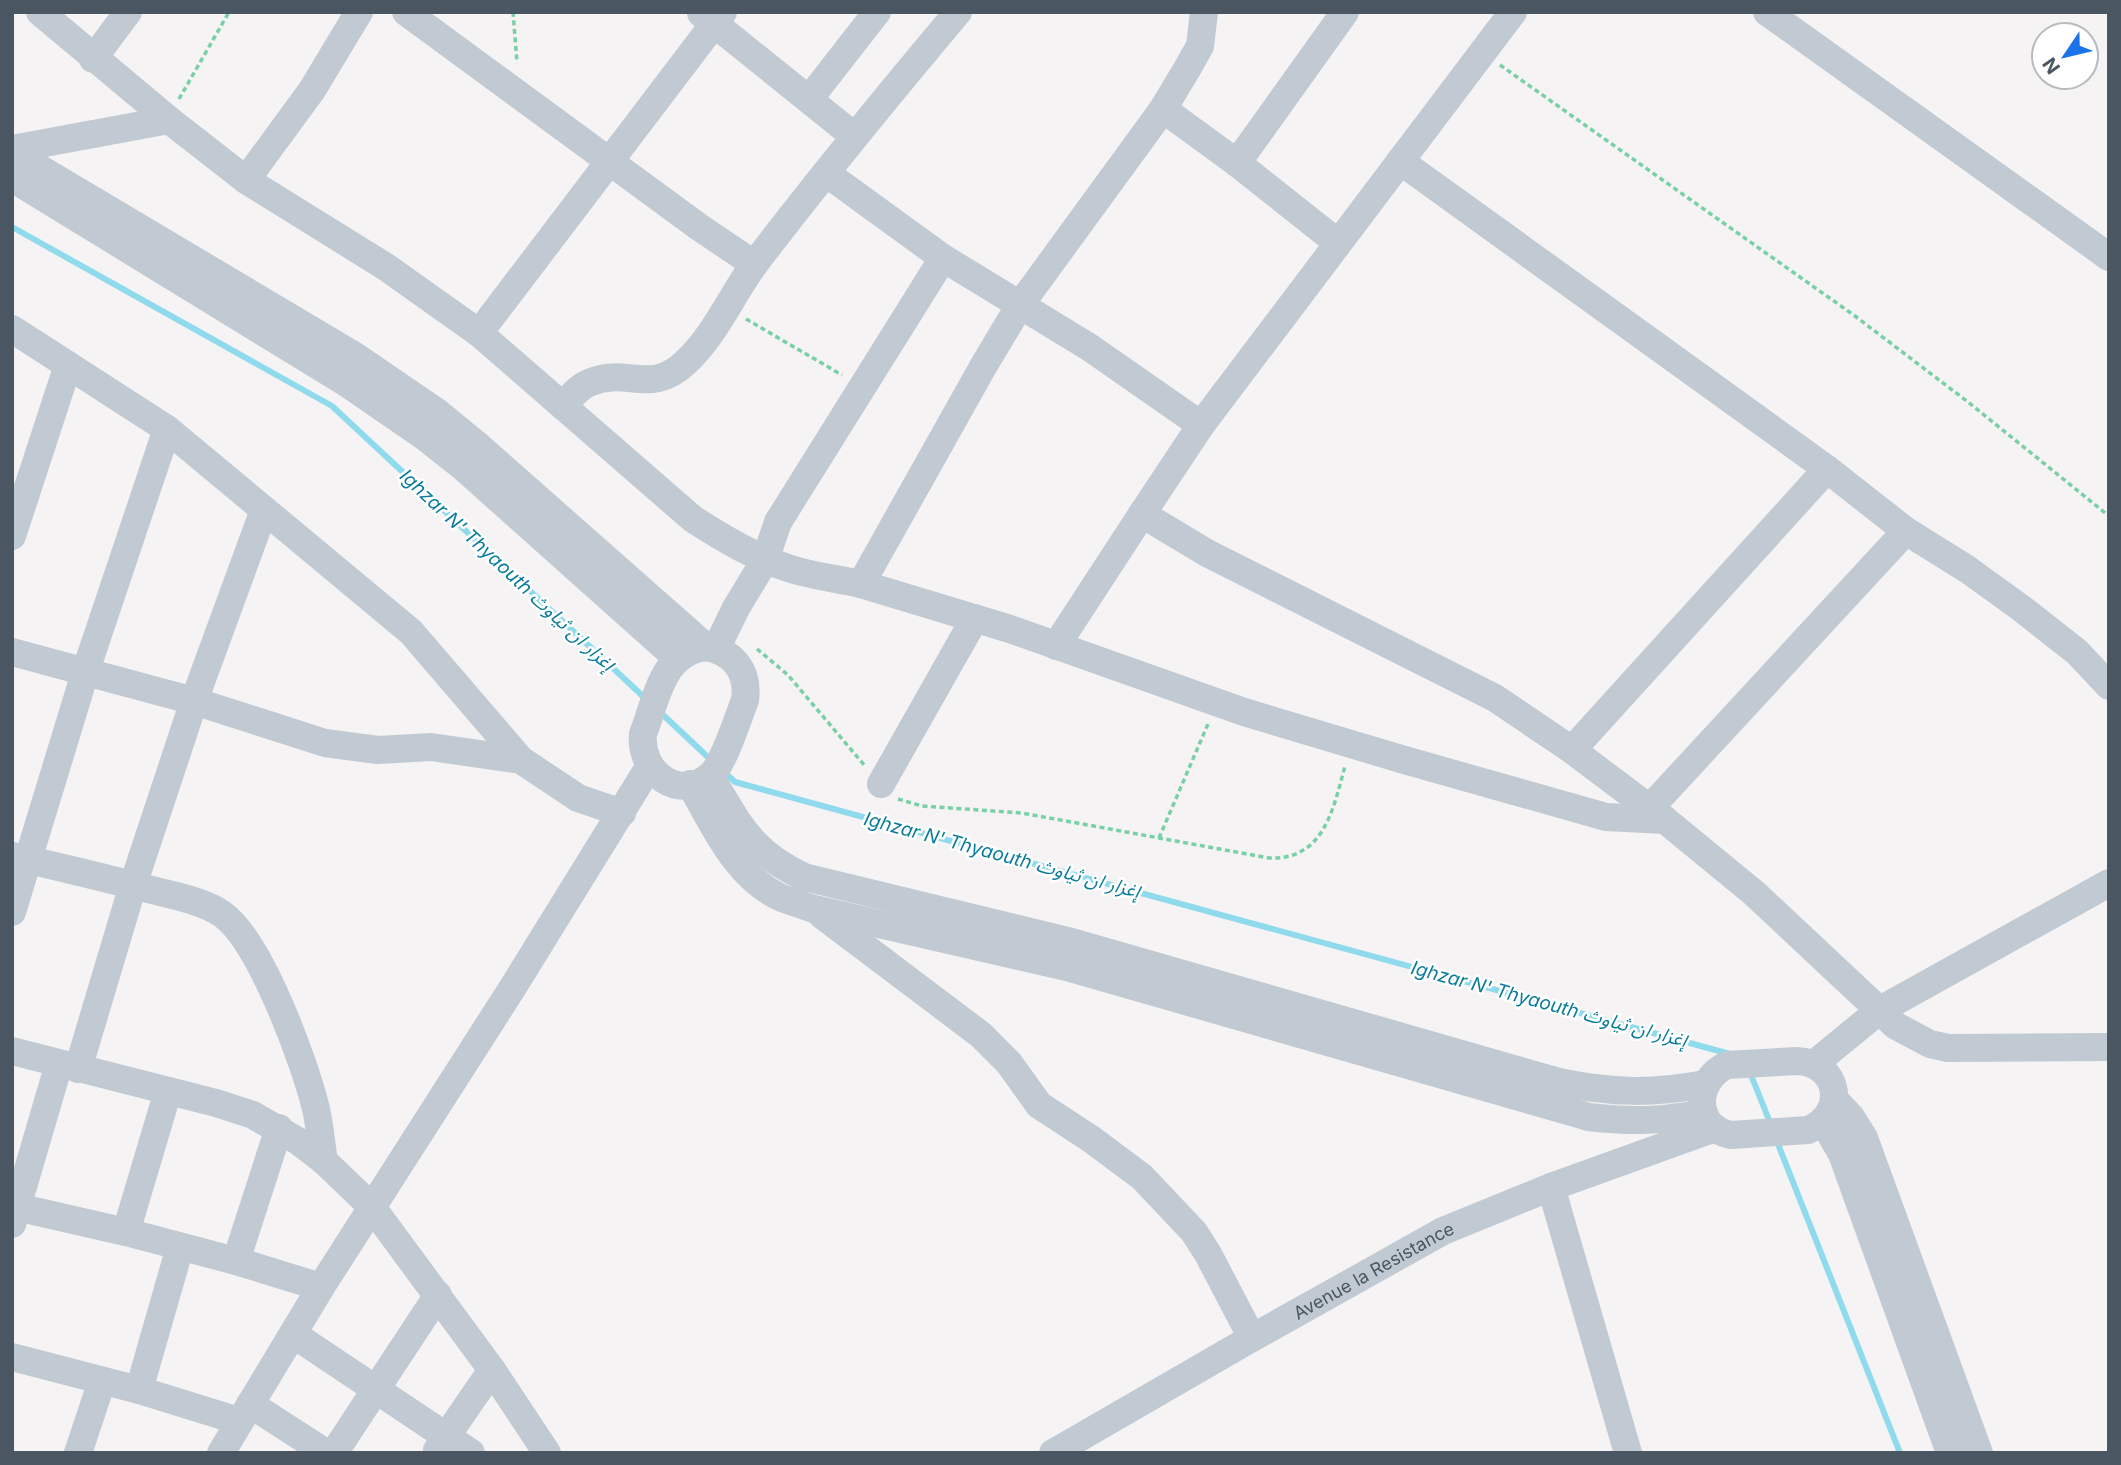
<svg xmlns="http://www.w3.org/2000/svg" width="2121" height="1465" font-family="Inter,'Noto Sans Arabic',sans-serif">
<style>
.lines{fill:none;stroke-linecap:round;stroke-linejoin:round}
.stream{stroke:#90daee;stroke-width:6}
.path{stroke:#7ad0a6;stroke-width:3.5;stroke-dasharray:5 3.5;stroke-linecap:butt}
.minor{stroke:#c1cad2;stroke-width:28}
.labels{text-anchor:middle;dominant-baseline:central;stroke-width:5;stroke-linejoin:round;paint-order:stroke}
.street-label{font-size:18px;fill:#4a5661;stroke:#fff}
.water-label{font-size:19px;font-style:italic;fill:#0c7c9b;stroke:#fff}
</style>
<rect width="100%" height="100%" fill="#f5f3f3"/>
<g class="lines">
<g class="stream">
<polyline points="12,227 332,406 647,700"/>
<polyline points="660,712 711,760"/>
<polyline points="724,772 735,782 1730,1054"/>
<polyline points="1749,1070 1771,1125"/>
<polyline points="1776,1139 1900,1453"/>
</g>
<g class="path">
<polyline points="513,12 517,63"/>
<polyline points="1500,65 1855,316 1968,402 2109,516"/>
<polyline points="179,99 229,12"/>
<polyline points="746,319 842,375"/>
<polyline points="757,649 788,675 865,766"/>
<path d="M898 799 922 806 1022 813 1269 858C1324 860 1333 810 1345 766"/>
<polyline points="1159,838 1208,724"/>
</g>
<g class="minor">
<polyline points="40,12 169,120"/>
<polyline points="406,12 699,227 754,264"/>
<polyline points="1204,12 1200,46 1187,69 1163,109 1020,305 984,365 861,584 1010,629 1244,712 1401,759 1606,817 1665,820"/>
<polyline points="1767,12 2109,257"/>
<polyline points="701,13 854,136"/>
<polyline points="93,59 128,12"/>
<polyline points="810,98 877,12"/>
<polyline points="1163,109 1237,163 1338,243"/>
<path d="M12 149 169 120 246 180 386 267 479 333 693 519C724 539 756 558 791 569 813 576 838 579 861 584"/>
<polyline points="12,152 355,356 437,412 476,444 706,647"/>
<polyline points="1400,161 1827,469 1906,531 1967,569 2021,608 2077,652 2109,686"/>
<polyline points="1237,163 1345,12"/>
<polyline points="826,173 943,258"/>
<polyline points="12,178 345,382 425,437 463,467 677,658"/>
<polyline points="246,180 312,90 359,12"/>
<polyline points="12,329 167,429 411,632 521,760 578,798 622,813"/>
<polyline points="479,333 723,12"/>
<path d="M563 406C571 397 579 386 591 382 627 367 651 396 686 362 716 334 732 294 756 262 821 177 889 94 958 12"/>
<polyline points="1201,425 1513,12"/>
<polyline points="12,536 68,365"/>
<polyline points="1056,646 1142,514"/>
<path d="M706 647C734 652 749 672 745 700 738 718 724 763 711 775 679 803 639 772 643 734 657 698 662 652 706 647Z"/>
<polyline points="716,649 736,608 765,560 778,522 943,258 1089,347 1201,425 1142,514 1207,553 1495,698 1572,750 1665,820 1754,893 1896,1026 1930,1044 1948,1048 2109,1047"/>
<polyline points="12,652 194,701 325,743 378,750 431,747 521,760"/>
<polyline points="1572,750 1827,469"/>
<path d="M710 776C740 825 749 851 804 877L1068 941 1559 1082C1612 1093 1652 1094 1705 1084"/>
<path d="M690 784C714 825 736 878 782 898 792 902 803 905 814 909L1067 967 1589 1117C1631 1122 1663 1121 1704 1113"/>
<polyline points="881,784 975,618"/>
<polyline points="1649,809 1906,531"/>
<path d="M12 856C59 867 106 878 152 890 175 896 203 901 222 914 260 940 305 1063 316 1109 320 1126 321 1144 324 1161"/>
<polyline points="12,912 85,673 167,429"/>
<polyline points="822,915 981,1035 1009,1063 1039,1105 1091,1139 1142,1177 1194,1232 1208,1254 1252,1338"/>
<polyline points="12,1051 216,1103 253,1115 298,1141 324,1161 372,1207 492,1370 547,1453"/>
<path d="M1797 1061C1840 1063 1848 1114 1808 1130L1731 1135C1692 1127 1694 1080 1727 1065Z"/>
<polyline points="1814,1064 1880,1010 2109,883"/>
<polyline points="78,1069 133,885 194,701 264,510"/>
<polyline points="1834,1099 1851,1117 1864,1138 1979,1453"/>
<polyline points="1823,1121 1842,1154 1950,1453"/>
<polyline points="1551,1187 1628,1453"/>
<polyline points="12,1206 126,1232 236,1261 321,1287"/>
<polyline points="12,1224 59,1064"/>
<polyline points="126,1232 168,1091"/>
<polyline points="236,1261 279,1128"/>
<polyline points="293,1334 471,1453"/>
<polyline points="12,1357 139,1390 239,1421"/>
<polyline points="139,1390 180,1247"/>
<polyline points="250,1404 326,1453"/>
<polyline points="437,1450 492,1370"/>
<polyline points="78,1453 102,1381"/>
<polyline points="221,1453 321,1287 513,987 649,767"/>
<polyline points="334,1453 438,1295"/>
<path id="s1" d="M1053 1453 1252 1338 1443 1231 1551 1187 1715 1128"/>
</g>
</g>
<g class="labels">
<g class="street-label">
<text stroke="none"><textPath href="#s1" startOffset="369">Avenue la Resistance</textPath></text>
</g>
<g class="water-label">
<text transform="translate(507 570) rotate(43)">Ighzar N' Thyaouth إغزار ان ثياوث</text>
<text transform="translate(1002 855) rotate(15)">Ighzar N' Thyaouth إغزار ان ثياوث</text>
<text transform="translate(1549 1004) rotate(15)">Ighzar N' Thyaouth إغزار ان ثياوث</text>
</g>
</g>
<rect width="2121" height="1465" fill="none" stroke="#4a5661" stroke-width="28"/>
<g transform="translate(2065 56) rotate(235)"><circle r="33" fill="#ffffff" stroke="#b7bbc0" stroke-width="2"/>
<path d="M0-5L12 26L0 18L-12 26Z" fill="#1a73e8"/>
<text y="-10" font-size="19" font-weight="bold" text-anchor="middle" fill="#4a5661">N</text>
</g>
</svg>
